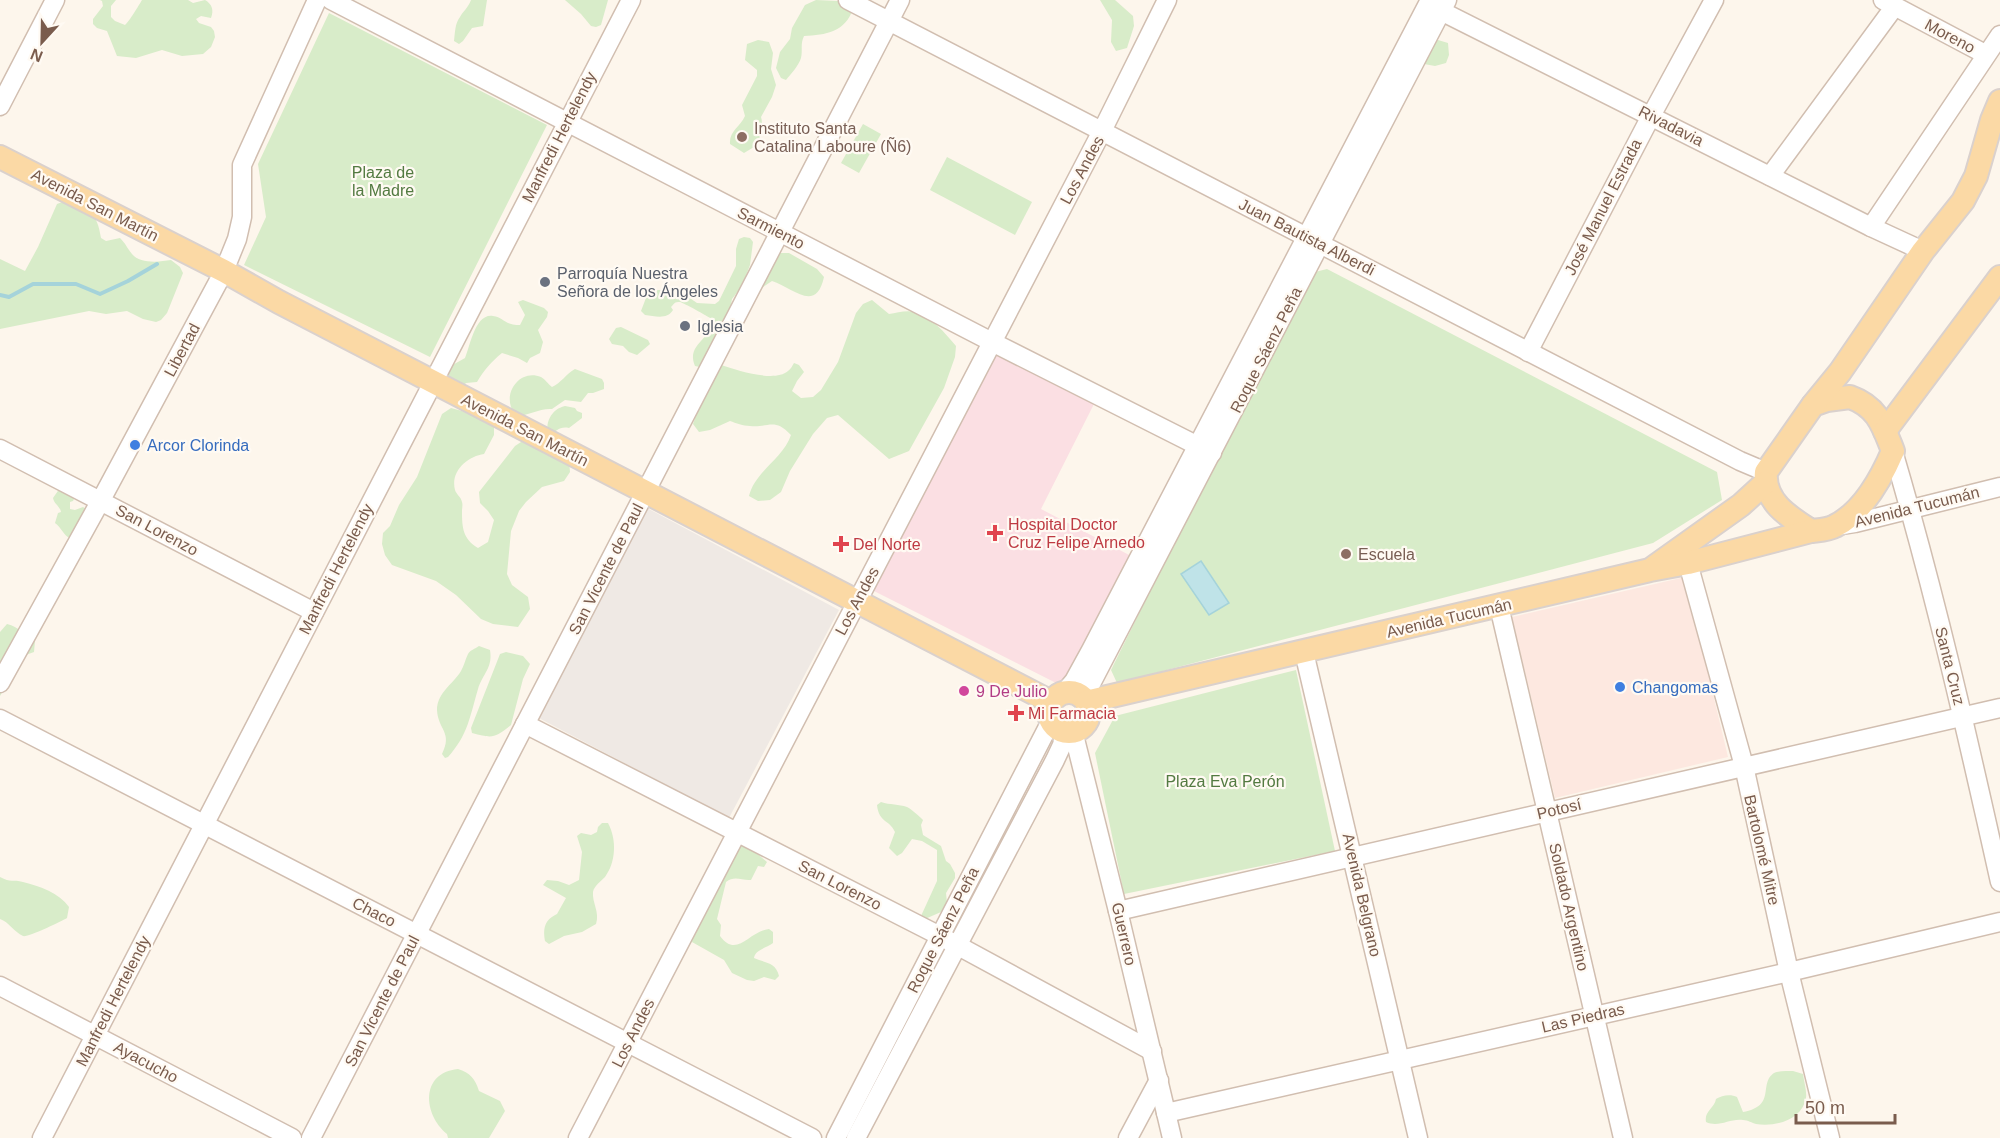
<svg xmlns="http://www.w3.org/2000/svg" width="2000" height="1138" font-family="Helvetica,sans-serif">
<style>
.commercial{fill:#fde8e0}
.industrial{fill:#efe9e4}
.medical{fill:#fbdfe3}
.green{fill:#d8ecc9}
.water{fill:#bfe3e8;stroke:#a5d3da;stroke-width:1.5}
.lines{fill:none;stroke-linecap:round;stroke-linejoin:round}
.stream{stroke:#a5d3da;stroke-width:4}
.minor-casing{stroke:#d1beb0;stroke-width:21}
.major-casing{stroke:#dad1cd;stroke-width:26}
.minor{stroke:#fff;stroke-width:18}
.major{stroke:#fbd9a5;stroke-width:22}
.education-dot{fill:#8d6e63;stroke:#fffaf3;stroke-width:2}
.worship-dot{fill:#6b7280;stroke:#fffaf3;stroke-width:2}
.shop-dot{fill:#3f7fe0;stroke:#fffaf3;stroke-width:2}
.health-dot{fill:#e0444e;stroke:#fffaf3;stroke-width:2}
.hotel-dot{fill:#d1479c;stroke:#fffaf3;stroke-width:2}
.labels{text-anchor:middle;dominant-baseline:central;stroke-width:4.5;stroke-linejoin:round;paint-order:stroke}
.street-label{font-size:16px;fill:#7a5c4d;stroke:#fffaf3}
.education-label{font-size:16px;fill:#785e54;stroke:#fffaf3;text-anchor:start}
.park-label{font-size:16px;fill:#537a41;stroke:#fffaf3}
.worship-label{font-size:16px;fill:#5b616d;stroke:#fffaf3;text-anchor:start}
.shop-label{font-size:16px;fill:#366cbe;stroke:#fffaf3;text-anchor:start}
.health-label{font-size:16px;fill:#be3a42;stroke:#fffaf3;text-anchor:start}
.hotel-label{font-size:16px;fill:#b23c85;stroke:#fffaf3;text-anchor:start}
</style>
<rect width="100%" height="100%" fill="#fdf6ec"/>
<polygon class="commercial" points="1685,577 1728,757 1555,798 1512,617"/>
<polygon class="industrial" points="645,507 839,610 729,818 535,716"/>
<polygon class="medical" points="996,352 1095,402 1041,509 1133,557 1066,688 874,591"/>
<g class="green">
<path d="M100 0H116L111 6V17L115 21 125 25C129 22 139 5 142 0H188L193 3 205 0C212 4 214 10 211 18L201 16 196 19 199 23 211 27 214 31 215 37 211 47 203 54 182 56 162 50 136 58 117 56 107 31 97 28 93 24V19L103 6 102 1Z"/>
<path d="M471 0H487L483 26 472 28 463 41 459 44 454 41C455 33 455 23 460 17 464 10 468 8 471 0Z"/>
<polygon points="565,0 608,0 601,25 596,27 591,26 581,14"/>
<path d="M816 0 838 1 853 9C845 32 826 35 804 36 800 44 803 50 801 58 799 65 791 74 786 80L781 78 776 68 780 52 790 39 792 28 805 5Z"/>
<polygon points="1100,0 1115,0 1133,16 1134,26 1127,48 1116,51 1111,42 1112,20"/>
<polygon points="329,13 547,125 430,357 244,265 266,217 258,164"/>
<path d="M758 40 769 42 773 53 771 69 776 85 772 97 761 117C764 125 758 131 760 139L754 147 744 153 730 144C729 131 740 127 745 116L742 105 757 76V70L745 60 747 44Z"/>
<polygon points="1438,40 1448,43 1449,55 1446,63 1435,66 1424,64 1427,45"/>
<polygon points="863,124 881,134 859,173 841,163"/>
<polygon points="947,157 1032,202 1015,235 930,190"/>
<path d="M68 200C90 211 97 212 101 238L106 241 120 238C126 244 127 248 132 254 140 264 159 262 171 260L180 267 183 273 167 313 161 320 156 322 143 319 127 311 106 314 89 311 0 329V259L25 271 38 247 57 204Z"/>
<path d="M744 237 750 238 753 242 750 265 742 286 732 299 729 316 704 364 700 367 695 366C685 343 715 338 712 319 707 316 684 303 680 302 674 302 675 303 671 307L673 310C667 320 655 316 645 315L641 311 649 290H678L697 303 715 304 719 301 736 266V249L739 239Z"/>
<path d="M778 253H789L817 269 824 277C816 314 792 287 772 281L763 287 759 294 754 291Z"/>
<polygon points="1327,269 1717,472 1722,500 1653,543 1117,683 1111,670 1307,274"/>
<path d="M523 300 544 308 548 312 547 317 538 330 543 342 540 353 530 358 527 363 518 358 502 353C491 362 484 370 477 382L466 383 463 386 446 377 449 367 465 358C470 347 475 313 493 316 504 317 503 325 520 325L525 315 518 302Z"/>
<path d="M872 300 889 314C897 313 906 310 914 312 932 317 945 333 956 346L955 357 944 388 909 451 889 459 838 415 827 418 813 434 790 471 781 492 770 500 758 501 749 496C755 471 783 459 791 435 774 417 769 428 750 426 743 426 736 423 730 421L710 430 699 432 693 424 704 393 721 365C737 370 774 383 788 371 791 369 792 366 794 363L799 365 804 372 797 381 792 391 801 398 813 397 821 390 838 362 856 313 863 304Z"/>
<polygon points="621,327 648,340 650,344 637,355 629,352 623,346 612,344 609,339 616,328"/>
<path d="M575 369 602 379 604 383V389L593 393H588L581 402 565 400 552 409C540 408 528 416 516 416 514 413 512 410 511 407 505 389 522 369 541 377 545 379 548 384 552 387 561 383 566 374 575 369Z"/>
<path d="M565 406 575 408 577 411 582 413V418L569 428C560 426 556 431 549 436 544 424 551 409 565 406Z"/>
<path d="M451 408 462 411 494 425V435L484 454C468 456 450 471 455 490 456 494 461 497 462 502 463 505 462 508 462 511 462 528 463 539 478 548L488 542 494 520 488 511 480 503 479 492 515 446 521 442 539 444 569 460 570 472 564 481 542 487 526 502 519 511 511 531 507 574 512 585 528 597 530 609 518 627 493 624 481 619 456 595 436 581 392 565 385 555 382 544 383 533 390 526 399 505 417 477 442 414Z"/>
<path d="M60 488 75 497 73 501 70 502V509L75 510 83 507 86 509 70 538C64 536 61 527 55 523L58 513 61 512C60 506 54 504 53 498Z"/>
<path d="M7 624C19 627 24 635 35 641L34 652 23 656 0 696V632Z"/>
<path d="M479 646 490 650C493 668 483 673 478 689 470 716 468 735 448 757L445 758 442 754C453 732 438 730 437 710 437 693 453 684 461 671 464 666 465 660 468 654 470 650 475 649 479 646Z"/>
<path d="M506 652 523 656 530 664 523 679 511 725C494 739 492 738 472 733L471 728 500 654Z"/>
<polygon points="1296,670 1335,851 1124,894 1095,753 1115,716"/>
<path d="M881 802C890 805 899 804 907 807 910 808 920 817 923 820L921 825 923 835 941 846 946 861 950 864 955 873V878L946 893 947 903 941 912 925 919 921 916 937 881V850L922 841 912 839 902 853 897 856 889 848 895 832C889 819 879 823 877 805Z"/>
<path d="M602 823H608C617 840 616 862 605 877 601 881 594 886 593 892 592 903 600 912 596 924L582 932 564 936 549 944 545 941C543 929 544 920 557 914L566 898 543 885 547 880 558 881 569 885 579 880 582 852 577 836 581 833 591 835 597 832 598 827Z"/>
<path d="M737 844 752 846 754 851 767 862 764 867 758 866 751 880C742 881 735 875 726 882L717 919 721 925 720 936C737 959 749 931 769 929L773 932V943C766 948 755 950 754 958 765 963 776 962 779 976L775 980 764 977 754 981 747 980 732 973 724 960 692 942 693 936Z"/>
<path d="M0 877C11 883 13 879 23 882 40 886 59 893 69 907L67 918C62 921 27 938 23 936 14 932 9 922 0 919Z"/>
<path d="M458 1069C470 1073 475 1078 479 1091L500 1101 505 1111 489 1138H448L447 1134C423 1114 420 1073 458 1069Z"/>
<path d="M1793 1071 1803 1074C1804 1082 1807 1091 1806 1098 1802 1120 1776 1127 1756 1124 1752 1123 1748 1120 1743 1120 1730 1118 1719 1128 1706 1122 1704 1111 1714 1109 1716 1099 1722 1095 1731 1094 1737 1097L1743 1112C1777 1106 1758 1084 1774 1073 1778 1071 1787 1071 1793 1071Z"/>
</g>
<polygon class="water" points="1201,561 1229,603 1209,615 1181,574"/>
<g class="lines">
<polyline class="stream" points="0,295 9,297 33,284 76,284 100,294 128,281 157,264"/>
<g class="minor-casing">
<g id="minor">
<polyline points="331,0 992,342 1212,453"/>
<polyline points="848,0 1740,461 1766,472"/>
<polyline points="1883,0 1985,54"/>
<polyline points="1431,6 1871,227 1923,251"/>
<polyline points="0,106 55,0"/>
<polyline points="1770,176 1895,6"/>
<polyline points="1871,227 2000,35"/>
<polyline points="1528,352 1651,116 1714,0"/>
<polyline points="0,449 314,612"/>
<path d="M1893 451C1935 593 1968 738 2000 882"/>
<polyline points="1836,526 1855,523 2000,487"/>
<polyline points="1688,563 1744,766 1789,972 1830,1138"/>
<polyline points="1499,606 1623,1138"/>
<polyline points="1304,652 1418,1138"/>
<polyline points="0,683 101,500 224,271 237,239 242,217 242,165 317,0"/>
<polyline points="1064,693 1074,681 1091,650 1430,0"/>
<polyline points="1083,699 1447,0"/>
<polyline points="0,719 812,1138"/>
<polyline points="525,724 940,936 1152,1051"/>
<polyline points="1073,731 1118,911 1172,1138"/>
<polyline points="1118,911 2000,708"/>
<polyline points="0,986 292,1138"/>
<polyline points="1166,1113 1789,972 2000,922"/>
<polyline points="42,1138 631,0"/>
<polyline points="311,1138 900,0"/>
<polyline points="578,1138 1102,131 1167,0"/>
<polyline points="836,1138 1051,721"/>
<polyline points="856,1138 1055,760 1062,745 1065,732"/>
<polyline points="1128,1138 1159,1080"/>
</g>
</g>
<g class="major-casing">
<g id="major">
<polyline points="0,157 224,271 279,302 1051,702"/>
<path d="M1850 397C1878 407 1883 426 1893 451 1881 479 1863 512 1835 526 1828 530 1819 530 1811 531 1789 517 1763 501 1766 472L1813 405 1827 400Z"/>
<polyline points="1813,405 1840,372 1923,251 1963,201 1976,176 1992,120 2000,101"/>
<polyline points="1885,431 2000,277"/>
<polyline points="1654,567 1741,505 1765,483"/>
<circle cx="1069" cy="712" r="20"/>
<polyline points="1086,702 1650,570 1688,563 1811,531"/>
</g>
</g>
<use href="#minor" class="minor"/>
<use href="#major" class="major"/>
</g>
<g class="education-dot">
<circle cx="742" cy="137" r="6"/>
<circle cx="1346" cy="554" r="6"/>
</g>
<g class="worship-dot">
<circle cx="545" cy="282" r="6"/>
<circle cx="685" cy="326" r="6"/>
</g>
<g class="shop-dot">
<circle cx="135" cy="445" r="6"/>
<circle cx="1620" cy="687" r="6"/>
</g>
<g class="health-dot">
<path d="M992 524h6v6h6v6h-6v6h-6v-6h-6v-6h6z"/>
<path d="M838 535h6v6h6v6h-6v6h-6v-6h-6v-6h6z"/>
<path d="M1013 704h6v6h6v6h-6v6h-6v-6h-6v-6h6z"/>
</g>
<circle class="hotel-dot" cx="964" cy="691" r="6"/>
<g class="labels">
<g class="street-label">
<text transform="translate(1950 36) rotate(28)">Moreno</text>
<text transform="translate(1671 126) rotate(27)">Rivadavia</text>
<text transform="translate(559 137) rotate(-63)">Manfredi Hertelendy</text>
<text transform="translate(1082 170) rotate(-62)">Los Andes</text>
<text transform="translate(95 205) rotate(27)">Avenida San Martín</text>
<text transform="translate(1603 207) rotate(-63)">José Manuel Estrada</text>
<text transform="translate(771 228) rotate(27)">Sarmiento</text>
<text transform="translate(1307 237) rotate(27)">Juan Bautista Alberdi</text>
<text transform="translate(182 350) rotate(-62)">Libertad</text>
<text transform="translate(1266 350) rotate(-63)">Roque Sáenz Peña</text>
<text transform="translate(525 430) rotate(27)">Avenida San Martín</text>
<text transform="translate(1917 507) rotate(-14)">Avenida Tucumán</text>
<text transform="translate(157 530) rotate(28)">San Lorenzo</text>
<text transform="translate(336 569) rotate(-63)">Manfredi Hertelendy</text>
<text transform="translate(606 569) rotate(-63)">San Vicente de Paul</text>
<text transform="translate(857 601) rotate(-62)">Los Andes</text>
<text transform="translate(1449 618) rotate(-13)">Avenida Tucumán</text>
<text transform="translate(1950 666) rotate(76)">Santa Cruz</text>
<text transform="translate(1559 809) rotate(-13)">Potosí</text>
<text transform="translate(1762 850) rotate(77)">Bartolomé Mitre</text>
<text transform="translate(840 885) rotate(27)">San Lorenzo</text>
<text transform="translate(1362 895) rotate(77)">Avenida Belgrano</text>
<text transform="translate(1569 907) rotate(77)">Soldado Argentino</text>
<text transform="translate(374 912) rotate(27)">Chaco</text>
<text transform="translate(943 930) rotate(-63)">Roque Sáenz Peña</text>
<text transform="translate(1124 934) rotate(77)">Guerrero</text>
<text transform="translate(113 1001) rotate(-63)">Manfredi Hertelendy</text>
<text transform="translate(382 1001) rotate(-63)">San Vicente de Paul</text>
<text transform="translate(1583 1018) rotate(-13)">Las Piedras</text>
<text transform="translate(633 1033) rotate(-63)">Los Andes</text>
<text transform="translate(146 1062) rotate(28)">Ayacucho</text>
</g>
<g class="education-label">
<text x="754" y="128">Instituto Santa<tspan x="754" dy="18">Catalina Laboure (Ñ6)</tspan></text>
<text x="1358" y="554">Escuela</text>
</g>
<g class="park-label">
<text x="383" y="172">Plaza de<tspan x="383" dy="18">la Madre</tspan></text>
<text x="1225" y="781">Plaza Eva Perón</text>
</g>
<g class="worship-label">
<text x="557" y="273">Parroquía Nuestra<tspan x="557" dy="18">Señora de los Ángeles</tspan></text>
<text x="697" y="326">Iglesia</text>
</g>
<g class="shop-label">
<text x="147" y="445">Arcor Clorinda</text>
<text x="1632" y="687">Changomas</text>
</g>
<g class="health-label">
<text x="1008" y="524">Hospital Doctor<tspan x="1008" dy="18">Cruz Felipe Arnedo</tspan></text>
<text x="853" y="544">Del Norte</text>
<text x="1028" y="713">Mi Farmacia</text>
</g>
<g class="hotel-label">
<text x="976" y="691">9 De Julio</text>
</g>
</g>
<g transform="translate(42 42) rotate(202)" stroke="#fffaf3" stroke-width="4.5" paint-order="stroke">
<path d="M0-4.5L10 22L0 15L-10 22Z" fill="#7a5c4d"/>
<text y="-9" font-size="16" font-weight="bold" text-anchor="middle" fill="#7a5c4d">N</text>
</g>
<path d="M1796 1114v9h99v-9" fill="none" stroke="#7a5c4d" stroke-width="3"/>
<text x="1805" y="1114" font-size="18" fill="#7a5c4d" stroke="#fffaf3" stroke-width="4.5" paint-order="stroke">50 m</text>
</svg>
